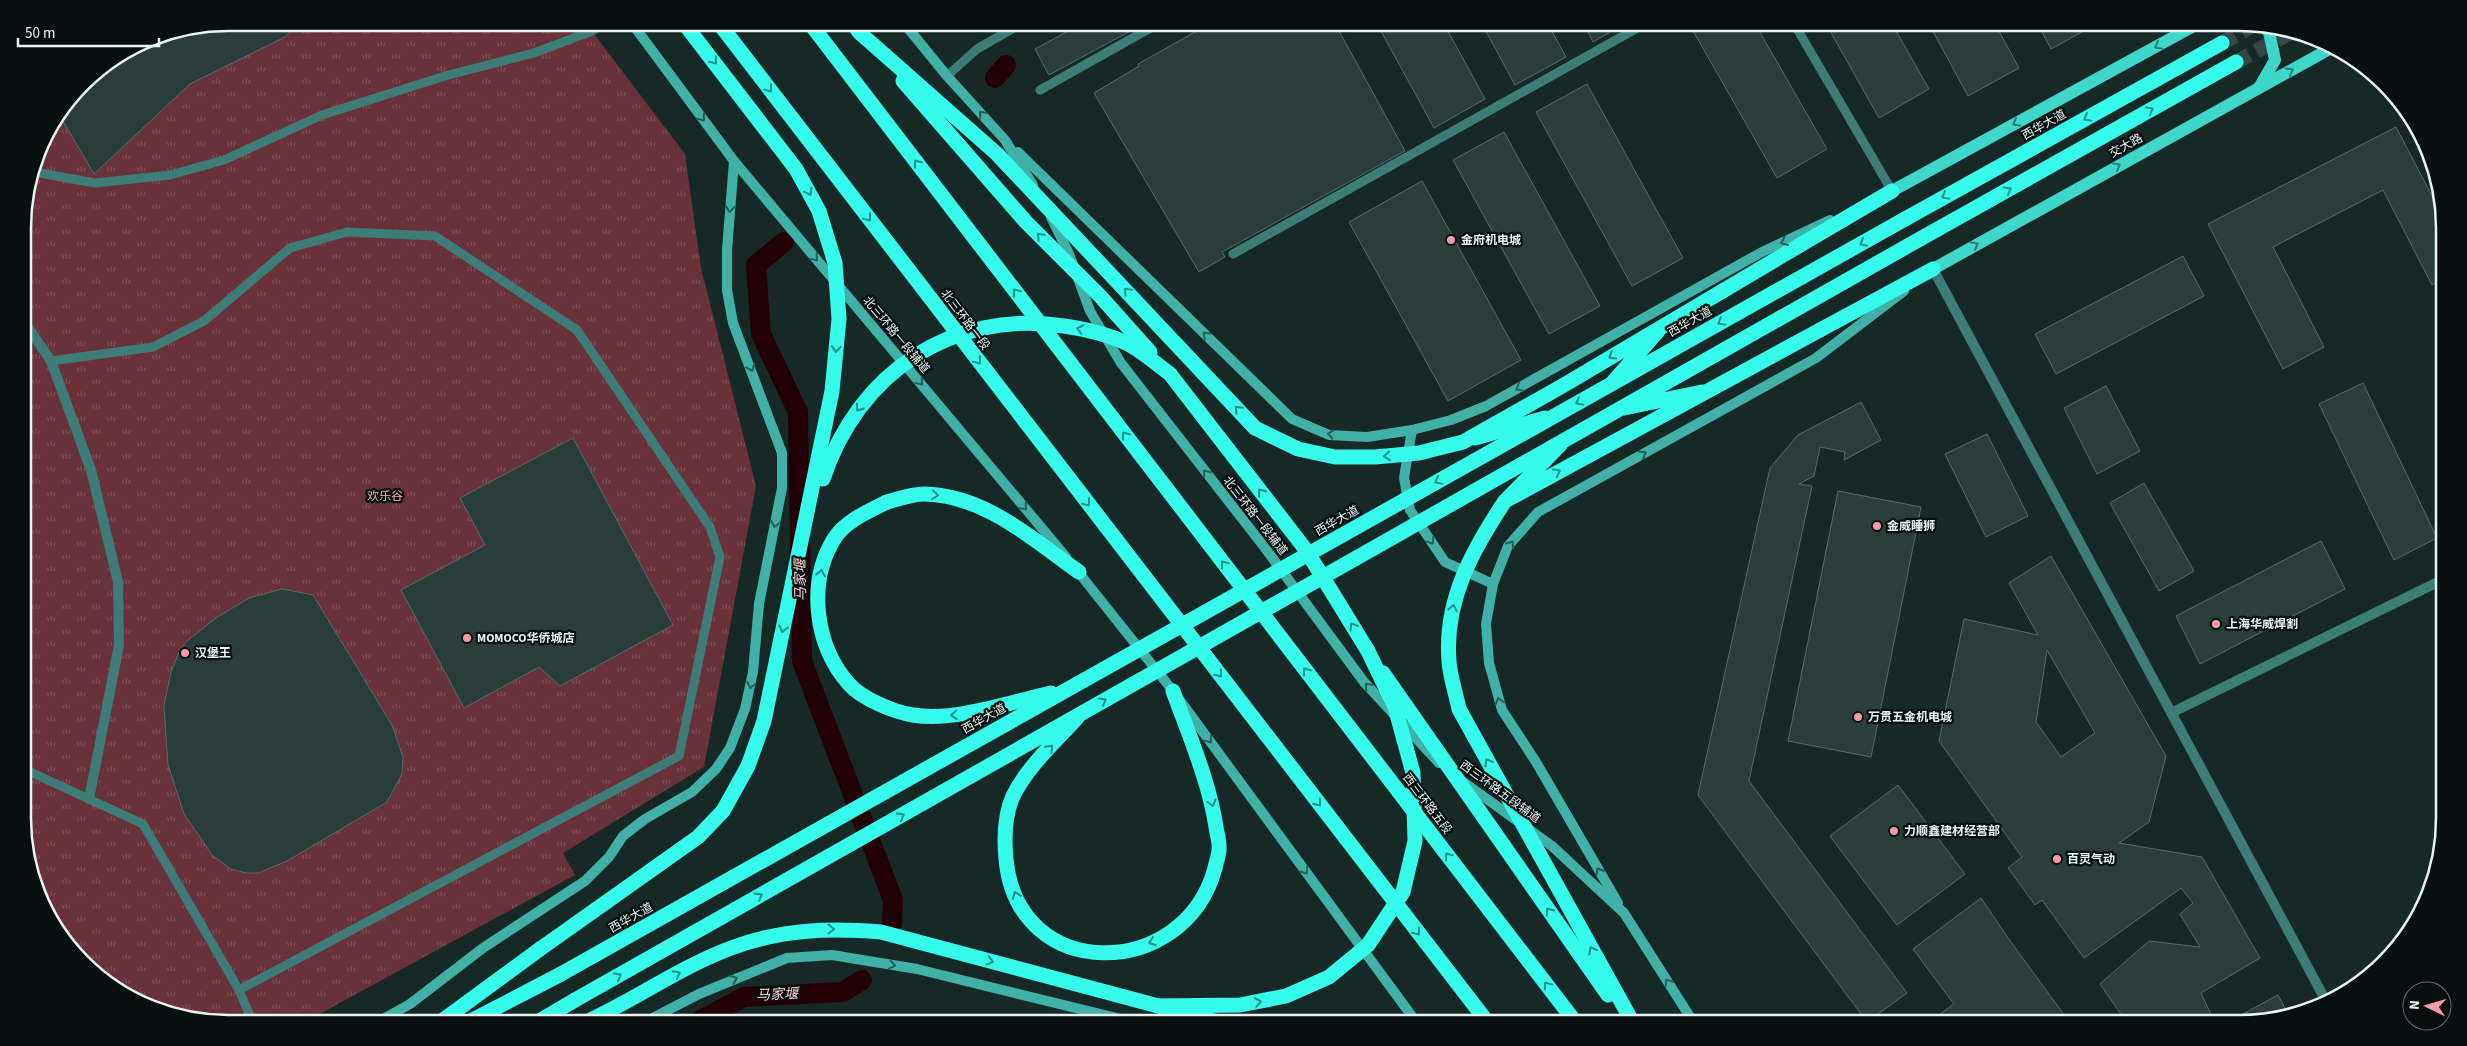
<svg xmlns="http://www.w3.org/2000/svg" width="2467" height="1046" font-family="'Source Sans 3','Noto Sans SC',sans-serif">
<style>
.park{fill:url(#park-tufts)}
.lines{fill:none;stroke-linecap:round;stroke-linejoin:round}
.canal{stroke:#220005;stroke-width:20}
.building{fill:#293d3b;stroke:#566c69;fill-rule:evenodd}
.highway-tunnel{stroke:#364846;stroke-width:15;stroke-dasharray:15 8;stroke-linecap:butt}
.lane{stroke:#3e7d77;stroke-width:9}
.street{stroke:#3e7d77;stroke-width:10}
.secondary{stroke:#41b0a6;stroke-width:10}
.primary{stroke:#3ed7ca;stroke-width:12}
.highway{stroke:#35faec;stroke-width:15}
.highway-bridge{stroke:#35faec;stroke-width:15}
.oneway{stroke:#267d76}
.oneway2{stroke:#219189}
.oneway3{stroke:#24605a}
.poi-dot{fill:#f49aa4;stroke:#08100f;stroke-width:2}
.labels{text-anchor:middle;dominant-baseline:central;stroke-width:4.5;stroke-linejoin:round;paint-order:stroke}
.street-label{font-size:12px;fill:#e9f5f3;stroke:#08100f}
.poi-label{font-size:12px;font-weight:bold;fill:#e9f5f3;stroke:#08100f;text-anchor:start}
.park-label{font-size:12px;fill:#fcacb4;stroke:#08100f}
.water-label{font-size:14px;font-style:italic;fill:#f9d0d3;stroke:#08100f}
.rim{fill:none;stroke:#e9f5f3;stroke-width:2.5}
</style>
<defs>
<pattern id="park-tufts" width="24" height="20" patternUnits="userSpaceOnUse" patternTransform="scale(1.25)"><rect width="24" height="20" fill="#693139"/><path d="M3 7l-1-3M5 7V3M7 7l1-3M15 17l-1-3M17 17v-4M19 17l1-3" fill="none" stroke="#7e4f56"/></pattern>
</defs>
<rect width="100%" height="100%" fill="#162927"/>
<polygon class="park" points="228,22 585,22 685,154 701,268 756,486 704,767 563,853 575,875 303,1023 228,1023 150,1008 103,981 65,943 38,897 24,845 23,214 44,137 92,74 150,38"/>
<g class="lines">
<g class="canal">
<polyline points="995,78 1006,65"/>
<polyline points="784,242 756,265 761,334 798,412 802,661 893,900 892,924"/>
<polyline points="695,1023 744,997 843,992 862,980"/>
</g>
</g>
<g class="building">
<polygon points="228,22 301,22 285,37 190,84 94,174 60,116 92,74 150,38"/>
<polygon points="1085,22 1147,22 1049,75 1035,49"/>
<polygon points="1213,22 1334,22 1405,151 1222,252 1225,257 1199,272 1094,93 1139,66 1138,64"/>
<polygon points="1376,22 1443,22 1485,99 1434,128"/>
<polygon points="1481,22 1547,22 1566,57 1515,85"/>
<polygon points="1583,22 1628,22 1593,42"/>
<polygon points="1703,22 1754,22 1827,149 1777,178 1692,29"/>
<polygon points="1825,22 1891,22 1929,89 1879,118"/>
<polygon points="1928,22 1994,22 2019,68 1968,96"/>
<polygon points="2037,22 2100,22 2051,49"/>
<polygon points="1587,84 1683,258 1632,286 1536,112"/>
<polygon points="2396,127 2443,217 2443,279 2432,285 2383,190 2273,247 2324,347 2283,369 2208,224"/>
<polygon points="1504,132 1600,306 1549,334 1453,160"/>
<polygon points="1422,181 1521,360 1448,401 1349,222"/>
<polygon points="2183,256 2204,296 2056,374 2035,334"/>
<polygon points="2363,383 2437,538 2394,560 2319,404"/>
<polygon points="2106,386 2140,451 2097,474 2064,408"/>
<polygon points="1861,402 1881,440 1844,460 1845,452 1820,447 1814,476 1799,484 1812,486 1749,781 1907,993 1867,1022 1698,795 1770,468 1798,435"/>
<polygon points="1987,434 2028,516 1986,537 1945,454"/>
<polygon points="573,438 673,625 560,686 539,667 464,708 401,590 485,545 460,498"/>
<polygon points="2144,483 2194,571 2159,591 2110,503"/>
<polygon points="1838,491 1921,507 1871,757 1788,741"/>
<polygon points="2321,541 2345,589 2200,664 2176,616"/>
<path d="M2051 556 2166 756 2149 822 2119 843 2202 857 2260 958 2201 993 2215 1023H2127L2100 984 2149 941 2200 947 2180 914 2193 903 2181 888 2084 958 2042 900 2035 905 2008 868 2022 857 1939 741 1964 619 2038 635 2009 583ZM2047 650 2095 733 2061 757 2036 722Z"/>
<polygon points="282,589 313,595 392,725 403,757 402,774 387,802 287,861 258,873 246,873 231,869 213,856 184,814 168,765 164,706 171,672 180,650 187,641 216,618 249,598"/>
<polygon points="1898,785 1965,874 1897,925 1830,836"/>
<polygon points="1981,898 2008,938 2070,1023 1928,1023 1954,1004 1913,949"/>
<polygon points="2278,995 2289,1016 2252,1023 2226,1023"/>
</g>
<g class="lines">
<g class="highway-tunnel">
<polyline points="2222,43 2254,25"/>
<polyline points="2236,62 2290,33"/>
</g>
<g class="lane">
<polyline points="1793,22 1892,191"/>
<polyline points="947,76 977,49 1024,22"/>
<polyline points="1040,90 1161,22"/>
<polyline points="34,172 95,183 170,175 224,160 322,115 445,76 534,53 592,31 607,22"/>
<polyline points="1233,254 1648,22"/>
<polyline points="51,361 153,347 204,321 290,248 347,232 435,236 577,330 710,527 720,557 679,756 239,990"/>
<polyline points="24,769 143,824 239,990 253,1023"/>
</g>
<g class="street">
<polyline points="1933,269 2326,1001"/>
<polyline points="23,320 51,361 91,470 118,582 119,645 89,799"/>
<polyline points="2171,713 2444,579"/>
</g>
<g class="secondary">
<polyline points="631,22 734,161 1066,557"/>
<polyline points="903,22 947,76 1005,140 1033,185"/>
<polyline points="1018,152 1292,419 1329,435 1367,437 1412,430 1451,420 1486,406 1762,252 1830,220"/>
<polyline points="1051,217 1069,254 1090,311 1121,363 1265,548 1364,682 1439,763"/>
<polyline points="1412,430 1404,478 1410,510 1445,562 1493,584"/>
<polyline points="1075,568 1173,691 1417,1023"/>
<polyline points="1462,781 1552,846 1624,913 1694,1023"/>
<polyline points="1618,903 1536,762 1502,710 1489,663 1486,624 1493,584 1508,546 1538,512 1816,358 1904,291"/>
<polyline points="376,1023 410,1004 483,948 585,881 609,857 623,836 645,819 692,792 716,769 730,748 745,709 753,672 759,604 782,488 782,453 733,323 727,290 727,250 734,161"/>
<polyline points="643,1023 699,994 787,958 832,955 917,969 1137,1023"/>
</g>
<g class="primary">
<polyline points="2259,88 2275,60 2269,32 2263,27"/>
<polyline points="1892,191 2201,22"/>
<polyline points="1933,269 2333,47"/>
</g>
<g class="highway">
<polyline points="718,22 1488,1023"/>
<polyline points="809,22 1576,1023"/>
<polyline points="852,22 860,33"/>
<polyline points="1905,219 2222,43"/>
<polyline points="1920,239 2236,62"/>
<polyline points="1790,251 1892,191"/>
<polyline points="1820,330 1933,269"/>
<polyline points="1170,374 1207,422"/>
<polyline points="1614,381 1658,331"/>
<polyline points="1624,408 1702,392"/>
<polyline points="1475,438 1545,418"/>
<polyline points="1508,498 1560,445"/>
<path d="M887 502C898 499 912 494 924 494 985 495 1032 539 1079 572"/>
<polyline points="1383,673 1434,746"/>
<path d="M1077 718C1054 743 1028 766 1013 796 1004 816 1004 838 1006 859 1017 984 1185 981 1215 868 1216 862 1219 855 1219 850 1220 843 1217 834 1216 827 1209 781 1189 735 1173 691"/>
<polyline points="439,1023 540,949"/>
<polyline points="467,1023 561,974"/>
<polyline points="536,1023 575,1000"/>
<path d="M584 1023C635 1000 681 966 734 947 784 929 829 928 881 932L1222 1023"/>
</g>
<g class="highway-bridge">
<polyline points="860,33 997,154 1255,428 1298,449 1335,457 1375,457 1419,453 1463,442 1564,385 1790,251"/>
<polyline points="903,81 1026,222 1101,297 1150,352"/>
<path d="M823 479C858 373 952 309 1064 326 1084 329 1107 334 1126 343 1141 350 1156 364 1170 374"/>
<path d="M887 502C869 511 845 521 834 539 807 583 815 646 849 684 862 699 894 712 913 715 954 722 1011 702 1051 693"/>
<polyline points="1434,746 1608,995"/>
<polyline points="540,949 698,837 723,811 748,766 764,721 832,391 839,319 835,263 819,211 796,169 683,22"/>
<polyline points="561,974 1905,219"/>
<polyline points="575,1000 1920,239"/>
<polyline points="1157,1006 1240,1005 1286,996 1329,977 1368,945 1403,892 1415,841 1413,773 1395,707 1368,651 1306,550 1207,422"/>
<path d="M1633 1023 1459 709C1456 694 1450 677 1449 661 1444 600 1473 549 1505 501L1820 330"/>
</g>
</g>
<defs><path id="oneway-chevron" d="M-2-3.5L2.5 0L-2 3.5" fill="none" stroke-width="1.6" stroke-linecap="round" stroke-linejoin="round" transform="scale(1.25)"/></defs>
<g class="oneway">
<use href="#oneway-chevron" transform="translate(2158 46) rotate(151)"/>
<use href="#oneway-chevron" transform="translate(2290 71) rotate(-29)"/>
<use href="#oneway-chevron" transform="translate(2016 123) rotate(151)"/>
<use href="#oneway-chevron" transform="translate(2117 166) rotate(-29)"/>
<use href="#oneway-chevron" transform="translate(1975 245) rotate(-29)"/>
</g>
<g class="oneway2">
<use href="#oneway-chevron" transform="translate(714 61) rotate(52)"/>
<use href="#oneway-chevron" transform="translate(769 89) rotate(53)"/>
<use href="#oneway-chevron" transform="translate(2150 110) rotate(-29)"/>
<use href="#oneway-chevron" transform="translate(2087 118) rotate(151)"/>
<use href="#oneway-chevron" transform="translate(917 163) rotate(-127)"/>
<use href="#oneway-chevron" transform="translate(2008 190) rotate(-29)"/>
<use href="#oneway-chevron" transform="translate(809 192) rotate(62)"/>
<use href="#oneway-chevron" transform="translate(1945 196) rotate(151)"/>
<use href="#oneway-chevron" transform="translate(868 218) rotate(53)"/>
<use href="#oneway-chevron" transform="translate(1040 236) rotate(-135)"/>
<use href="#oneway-chevron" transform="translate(1863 243) rotate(151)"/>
<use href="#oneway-chevron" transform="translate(1127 291) rotate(-133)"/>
<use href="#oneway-chevron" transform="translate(1016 292) rotate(-127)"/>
<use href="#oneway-chevron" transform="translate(1721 322) rotate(151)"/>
<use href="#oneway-chevron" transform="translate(1080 329) rotate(-168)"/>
<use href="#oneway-chevron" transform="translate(836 349) rotate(95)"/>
<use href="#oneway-chevron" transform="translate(1612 356) rotate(148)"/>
<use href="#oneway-chevron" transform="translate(978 361) rotate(53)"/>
<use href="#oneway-chevron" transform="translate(1579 402) rotate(151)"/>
<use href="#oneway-chevron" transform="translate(859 408) rotate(126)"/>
<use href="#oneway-chevron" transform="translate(1238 409) rotate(-133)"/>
<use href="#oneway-chevron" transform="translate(1125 435) rotate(-127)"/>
<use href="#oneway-chevron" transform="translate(1387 456) rotate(175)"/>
<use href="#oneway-chevron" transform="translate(1557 472) rotate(-28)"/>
<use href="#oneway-chevron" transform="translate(1438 481) rotate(151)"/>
<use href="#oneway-chevron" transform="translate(1261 492) rotate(-128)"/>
<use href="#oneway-chevron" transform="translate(935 495) rotate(7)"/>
<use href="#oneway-chevron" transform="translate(1087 503) rotate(52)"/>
<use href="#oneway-chevron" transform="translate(1224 564) rotate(-127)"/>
<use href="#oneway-chevron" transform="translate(821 573) rotate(-79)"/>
<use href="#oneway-chevron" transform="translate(1453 608) rotate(-78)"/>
<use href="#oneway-chevron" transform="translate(1353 626) rotate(-121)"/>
<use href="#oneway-chevron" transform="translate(783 629) rotate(102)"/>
<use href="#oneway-chevron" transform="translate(1306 671) rotate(-127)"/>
<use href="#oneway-chevron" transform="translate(1219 674) rotate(52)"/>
<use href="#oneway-chevron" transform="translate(1103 701) rotate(-29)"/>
<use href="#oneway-chevron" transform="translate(954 715) rotate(176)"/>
<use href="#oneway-chevron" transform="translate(1050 748) rotate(-47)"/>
<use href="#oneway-chevron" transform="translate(1488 762) rotate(-119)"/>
<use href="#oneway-chevron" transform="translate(1212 803) rotate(75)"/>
<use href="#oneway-chevron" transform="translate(1318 803) rotate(52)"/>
<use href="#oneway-chevron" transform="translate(901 816) rotate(-30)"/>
<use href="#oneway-chevron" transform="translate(1448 856) rotate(-127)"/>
<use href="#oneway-chevron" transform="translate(1016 895) rotate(-110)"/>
<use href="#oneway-chevron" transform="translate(759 896) rotate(-30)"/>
<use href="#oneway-chevron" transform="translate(1549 911) rotate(-125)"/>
<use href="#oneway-chevron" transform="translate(831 929) rotate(-1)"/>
<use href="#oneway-chevron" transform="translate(1417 932) rotate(52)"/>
<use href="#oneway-chevron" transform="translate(1152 942) rotate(160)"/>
<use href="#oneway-chevron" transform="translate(1592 950) rotate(-119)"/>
<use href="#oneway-chevron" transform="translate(990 961) rotate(15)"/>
<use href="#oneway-chevron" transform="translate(677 974) rotate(-28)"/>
<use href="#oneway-chevron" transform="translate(618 976) rotate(-30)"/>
<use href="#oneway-chevron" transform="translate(1547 985) rotate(-127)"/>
<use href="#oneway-chevron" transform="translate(1258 1002) rotate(-11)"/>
</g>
<g class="oneway3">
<use href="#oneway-chevron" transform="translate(982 114) rotate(-132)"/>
<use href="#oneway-chevron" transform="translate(702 118) rotate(53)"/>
<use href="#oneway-chevron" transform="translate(730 209) rotate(95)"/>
<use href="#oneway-chevron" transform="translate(1784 242) rotate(155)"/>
<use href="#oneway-chevron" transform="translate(815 258) rotate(50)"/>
<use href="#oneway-chevron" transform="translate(1206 335) rotate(-136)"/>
<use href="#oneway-chevron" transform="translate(751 368) rotate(69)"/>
<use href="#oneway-chevron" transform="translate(920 382) rotate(50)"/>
<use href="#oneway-chevron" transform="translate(1519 388) rotate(151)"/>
<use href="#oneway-chevron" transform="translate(1331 434) rotate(-169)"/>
<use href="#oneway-chevron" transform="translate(1643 454) rotate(-29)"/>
<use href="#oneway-chevron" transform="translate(1206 473) rotate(-128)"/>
<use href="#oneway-chevron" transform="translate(1024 507) rotate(50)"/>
<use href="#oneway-chevron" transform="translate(775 524) rotate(101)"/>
<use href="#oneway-chevron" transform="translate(1431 541) rotate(56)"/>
<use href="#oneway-chevron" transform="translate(1511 544) rotate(-55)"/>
<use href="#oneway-chevron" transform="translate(751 685) rotate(102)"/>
<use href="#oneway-chevron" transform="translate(1368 686) rotate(-131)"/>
<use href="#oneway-chevron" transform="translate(1499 701) rotate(-105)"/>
<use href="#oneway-chevron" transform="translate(1209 740) rotate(54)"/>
<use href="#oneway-chevron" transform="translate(1305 871) rotate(54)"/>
<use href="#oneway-chevron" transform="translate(1599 871) rotate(-120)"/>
<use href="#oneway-chevron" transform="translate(892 965) rotate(10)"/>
<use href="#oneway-chevron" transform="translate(734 979) rotate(-23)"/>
<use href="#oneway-chevron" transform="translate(1668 982) rotate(-122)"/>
</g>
<g class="poi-dot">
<circle cx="1451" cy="240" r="5"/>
<circle cx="1877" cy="526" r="5"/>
<circle cx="2216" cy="624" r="5"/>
<circle cx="467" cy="638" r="5"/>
<circle cx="185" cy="653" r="5"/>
<circle cx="1858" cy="717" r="5"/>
<circle cx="1894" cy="831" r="5"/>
<circle cx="2057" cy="859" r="5"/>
</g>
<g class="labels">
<g class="street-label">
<text transform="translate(2044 125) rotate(-29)">西华大道</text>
<text transform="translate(2126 146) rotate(-29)">交大路</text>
<text transform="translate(965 320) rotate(53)">北三环路一段</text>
<text transform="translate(1690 322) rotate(-29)">西华大道</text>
<text transform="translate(896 335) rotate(50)">北三环路一段辅道</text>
<text transform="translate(1255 516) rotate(52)">北三环路一段辅道</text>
<text transform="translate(1337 521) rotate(-29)">西华大道</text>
<text transform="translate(984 719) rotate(-29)">西华大道</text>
<text transform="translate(1500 792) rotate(36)">西三环路五段辅道</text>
<text transform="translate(1427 804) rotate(53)">西三环路五段</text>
<text transform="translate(631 918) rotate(-29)">西华大道</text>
</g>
<g class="poi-label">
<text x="1461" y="240">金府机电城</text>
<text x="1887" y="526">金威睡狮</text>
<text x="2226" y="624">上海华威焊割</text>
<text x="477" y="638">MOMOCO华侨城店</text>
<text x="195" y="653">汉堡王</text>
<text x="1868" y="717">万贯五金机电城</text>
<text x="1904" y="831">力顺鑫建材经营部</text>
<text x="2067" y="859">百灵气动</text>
</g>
<g class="park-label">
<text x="385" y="496">欢乐谷</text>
</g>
<g class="water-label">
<text transform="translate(801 580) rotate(-91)">马家堰</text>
<text transform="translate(777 995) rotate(-3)">马家堰</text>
</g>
</g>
<path d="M0 0H2467V1046H0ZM228 31H2239A197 197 0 0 1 2436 228V818A197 197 0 0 1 2239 1015H228A197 197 0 0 1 31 818V228A197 197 0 0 1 228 31Z" fill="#08100f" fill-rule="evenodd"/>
<path class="rim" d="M228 31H2239A197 197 0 0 1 2436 228V818A197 197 0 0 1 2239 1015H228A197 197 0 0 1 31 818V228A197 197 0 0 1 228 31Z"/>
<g transform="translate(2427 1006) rotate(275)"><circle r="24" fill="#08100f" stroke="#626c6a"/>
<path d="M0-4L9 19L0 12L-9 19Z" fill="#f49aa4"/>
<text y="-8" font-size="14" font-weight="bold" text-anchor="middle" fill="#e9f5f3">N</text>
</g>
<path d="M18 38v8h141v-8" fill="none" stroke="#e9f5f3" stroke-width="2.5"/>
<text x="25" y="38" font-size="15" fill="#e9f5f3" stroke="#08100f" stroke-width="4" paint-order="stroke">50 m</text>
</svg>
